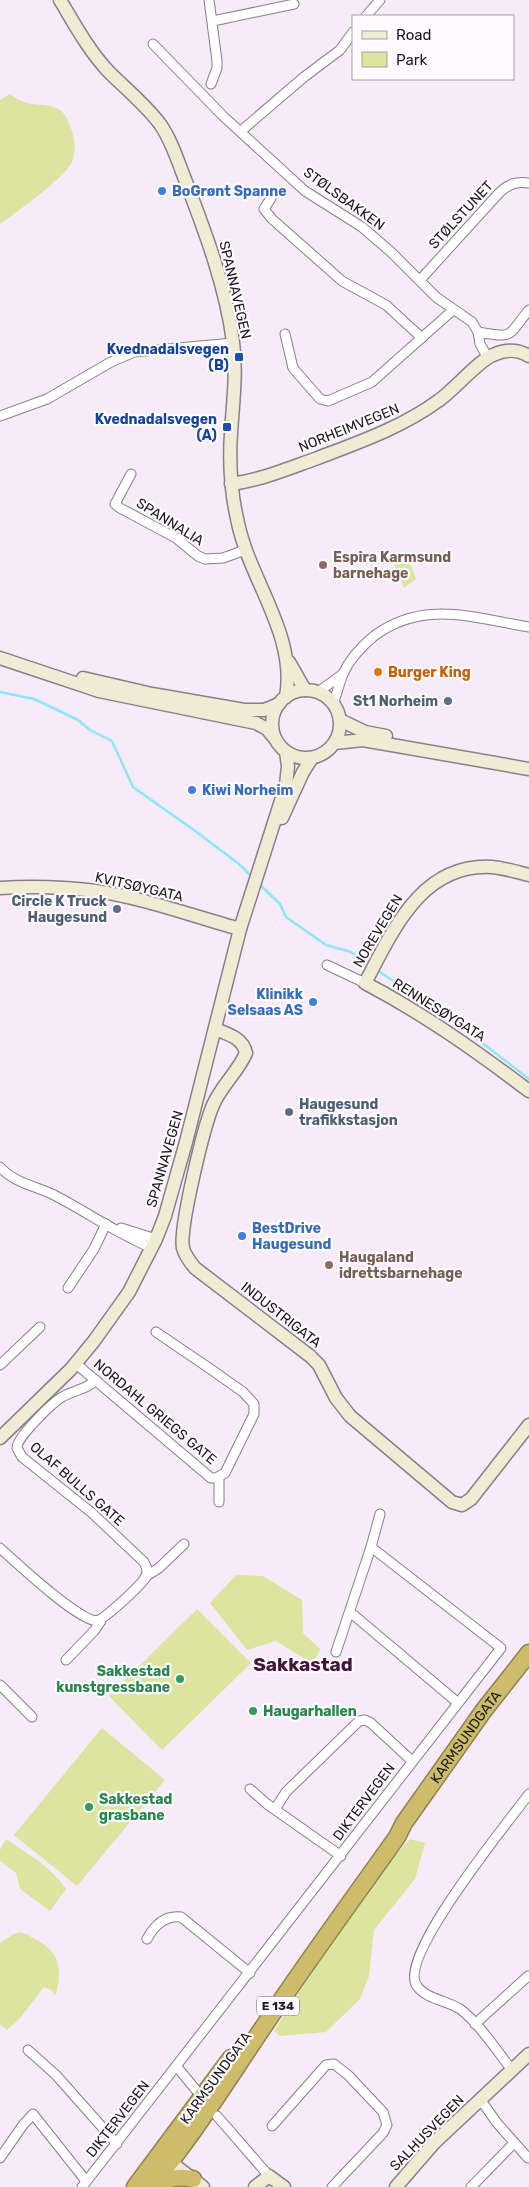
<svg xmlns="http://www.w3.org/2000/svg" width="529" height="2187" font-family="Rubik,sans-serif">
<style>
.green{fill:#dbe59f}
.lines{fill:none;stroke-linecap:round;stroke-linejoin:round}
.stream{stroke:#8be6fe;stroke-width:2.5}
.street-casing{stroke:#8a7e8c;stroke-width:11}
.secondary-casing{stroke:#8a7e8c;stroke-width:15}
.highway-casing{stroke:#908351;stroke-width:19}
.street{stroke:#fff;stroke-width:9}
.secondary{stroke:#f0ebd3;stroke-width:12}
.highway{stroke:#cebc6d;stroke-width:16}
.shop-dot{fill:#3f7fe0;stroke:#fefbfe;stroke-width:2}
.transit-dot{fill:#1a4fb4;stroke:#fefbfe;stroke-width:2}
.education-dot{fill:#8d6e63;stroke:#fefbfe;stroke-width:2}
.food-dot{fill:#e8710a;stroke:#fefbfe;stroke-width:2}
.service-dot{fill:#5c6f8a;stroke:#fefbfe;stroke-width:2}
.leisure-dot{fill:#2e9e5b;stroke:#fefbfe;stroke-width:2}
.labels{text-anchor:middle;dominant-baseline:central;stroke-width:4.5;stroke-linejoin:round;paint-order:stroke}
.shield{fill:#fefbfe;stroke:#605c61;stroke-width:1}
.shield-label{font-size:12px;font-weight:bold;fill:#1d181e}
.shop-label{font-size:14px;font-weight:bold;fill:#366cbe;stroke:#fefbfe;text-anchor:start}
.street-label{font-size:14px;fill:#1d181e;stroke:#fefbfe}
.transit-label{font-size:14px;font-weight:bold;fill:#164399;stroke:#fefbfe;text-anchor:end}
.education-label{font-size:14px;font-weight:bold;fill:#785e54;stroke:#fefbfe;text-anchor:start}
.food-label{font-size:14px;font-weight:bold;fill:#c56008;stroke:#fefbfe;text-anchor:start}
.service-label{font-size:14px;font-weight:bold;fill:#4e5e75;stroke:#fefbfe;text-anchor:end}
.leisure-label{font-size:14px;font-weight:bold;fill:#27864d;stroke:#fefbfe;text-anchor:start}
.district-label{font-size:19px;font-weight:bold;fill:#441140;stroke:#fefbfe}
</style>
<rect width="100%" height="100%" fill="#f7eaf9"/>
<g class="green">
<path d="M10 94C31 111 46 100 60 110 66 114 68 121 70 126 75 138 77 152 71 164 62 179 16 213 0 224V100Z"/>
<polygon points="407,556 416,579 404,588 393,562"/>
<polygon points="236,1575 263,1576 302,1600 303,1633 320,1649 313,1664 276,1641 247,1650 210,1603"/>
<polygon points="197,1609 251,1663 162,1750 109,1696"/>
<polygon points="102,1728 165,1780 77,1886 14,1835"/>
<path d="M6 1839C27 1853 51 1867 66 1889L50 1911 20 1889 16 1873 0 1861V1850Z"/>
<polygon points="410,1839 425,1843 415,1879 374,1930 369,1976 360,1999 326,2032 280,2036 274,2031 368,1887"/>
<path d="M21 1932C54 1947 65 1958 56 1995L51 1990 44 1987 20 2018 7 2030 0 2024V1943L14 1934Z"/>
</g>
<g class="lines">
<g class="stream">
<polyline points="0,692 34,699 51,707 78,720 90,730 112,741 133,787 198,833 239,864 252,877"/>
<polyline points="259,884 280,904 286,917 326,945 351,952 371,965"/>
<polyline points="377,970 467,1031 529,1079"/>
</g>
<g class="street-casing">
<g id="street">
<polyline points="209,0 217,61 217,68 211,84"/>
<polyline points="366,16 380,0"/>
<polyline points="213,21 294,4"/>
<polyline points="153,44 223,116 305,191 362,227 391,252 436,297 472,322 478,332 480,344 488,358"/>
<polyline points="241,131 304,77 340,50 353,32"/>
<polyline points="271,198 264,209 272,219 342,281 386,305 422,338"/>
<path d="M420 280 500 192C509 184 517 181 529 183"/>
<path d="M478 332C515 339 507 336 529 310"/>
<polyline points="285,334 293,368 320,399 328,401 372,382 453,310"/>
<polyline points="0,416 47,399 111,362 134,352 233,343"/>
<polyline points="131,474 115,504 120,508 176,538 198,556 205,559 223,558 245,550"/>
<polyline points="318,692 343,674"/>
<path d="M333 704C337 694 339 684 343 674 349 660 362 646 374 636 423 599 474 618 529 627"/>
<polyline points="327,965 365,983"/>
<path d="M0 1167C14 1183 36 1186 54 1195 87 1212 118 1234 152 1248"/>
<polyline points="121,1228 156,1239"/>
<polyline points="68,1288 94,1249 106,1224"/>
<polyline points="75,1363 205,1473 211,1478 216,1478 225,1473 254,1414 254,1404 243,1392 209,1368 156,1332"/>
<polyline points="0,1365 40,1327"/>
<polyline points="219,1477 219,1502"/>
<path d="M0 1548C19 1565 74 1617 96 1621 104 1620 141 1585 146 1577 149 1571 146 1566 144 1562L92 1513 22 1457 17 1448C16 1438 52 1403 62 1397 74 1390 86 1390 96 1380"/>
<polyline points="145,1577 159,1568 184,1544"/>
<polyline points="350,1612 457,1702"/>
<polyline points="336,1652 371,1547 380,1514"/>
<polyline points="66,1660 94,1631 101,1621"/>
<polyline points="0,1685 32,1717"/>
<polyline points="250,1789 267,1804 341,1856"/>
<polyline points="275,1809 286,1792 359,1721 365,1720 371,1723 412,1761"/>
<path d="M147 1939C154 1926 165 1915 181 1917L250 1973"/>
<polyline points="475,2024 528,1976"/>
<polyline points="28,2050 56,2075 117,2144"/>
<polyline points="177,2067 196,2090"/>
<path d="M512 2070C497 2051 479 2023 460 2009 448 2001 426 1999 417 1986 396 1958 509 1821 529 1794"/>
<polyline points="480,2099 497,2123 528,2158"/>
<polyline points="217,2116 269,2176"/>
<polyline points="272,2126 326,2065 334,2064 348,2075 383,2112 387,2125 383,2133 332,2187"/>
<polyline points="0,2158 23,2125 33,2114 86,2181"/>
<polyline points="82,2187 501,1648 371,1547"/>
<polyline points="471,2187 514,2143"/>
</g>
</g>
<g class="secondary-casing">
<g id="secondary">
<path d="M60 0C75 25 89 51 109 72 126 89 145 104 160 124 172 141 178 162 186 182 206 234 226 287 233 342 237 373 233 402 231 433 229 463 231 494 238 523 250 581 297 635 286 697"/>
<path d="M231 484C261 480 287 469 315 459 357 443 401 428 438 401 453 391 479 360 493 355 506 349 517 349 529 356"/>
<polyline points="0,658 99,691 256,723 267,729 276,740"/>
<polyline points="289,662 305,690"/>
<polyline points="83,678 152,694 244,710 264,710 279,704"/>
<circle cx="306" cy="724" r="34"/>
<polyline points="340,720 365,732 386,736"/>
<polyline points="335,743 363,740 529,769"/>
<polyline points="282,818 303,772 312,758"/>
<path d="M529 875C517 872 504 868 492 867 421 863 393 931 365 983 424 1014 476 1051 529 1091"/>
<path d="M0 888C31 886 64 887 96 891 145 898 192 916 240 929"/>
<path d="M215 1029C228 1034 243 1038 246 1053 238 1072 221 1086 213 1105 204 1126 179 1228 183 1248 185 1256 190 1262 195 1268L310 1356 319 1365 336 1398 350 1416 452 1502 462 1505 471 1499 529 1425"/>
<polyline points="0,1438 71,1369 94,1341 129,1292 156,1239 165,1216 186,1142 240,929 286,785 288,766 286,752"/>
<polyline points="164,2157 203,2187"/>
<polyline points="255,2187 269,2176 284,2187"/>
<polyline points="396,2187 434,2143 529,2054"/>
</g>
</g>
<g class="highway-casing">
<g id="highway">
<polyline points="135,2187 231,2058"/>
<path id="s1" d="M150 2187C193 2136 228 2079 266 2023 308 1960 353 1899 397 1837L404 1823 484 1710 529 1653"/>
<path d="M156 2187C167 2177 179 2176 193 2179"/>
</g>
</g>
<use href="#street" class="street"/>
<use href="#secondary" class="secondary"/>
<use href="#highway" class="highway"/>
</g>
<g class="shop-dot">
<circle cx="162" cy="191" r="5"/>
<circle cx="192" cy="790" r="5"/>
<circle cx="313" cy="1002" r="5"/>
<circle cx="242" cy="1236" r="5"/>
</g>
<g class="transit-dot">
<rect x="234" y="352" width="10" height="10" rx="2.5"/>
<rect x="222" y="422" width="10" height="10" rx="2.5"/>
</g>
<g class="education-dot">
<circle cx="323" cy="565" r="5"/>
<circle cx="329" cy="1265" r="5"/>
</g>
<circle class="food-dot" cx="378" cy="672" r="5"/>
<g class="service-dot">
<circle cx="448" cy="701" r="5"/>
<circle cx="117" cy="909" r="5"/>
<circle cx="289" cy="1112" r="5"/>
</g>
<g class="leisure-dot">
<circle cx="180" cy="1679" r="5"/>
<circle cx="253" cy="1711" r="5"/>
<circle cx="89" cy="1807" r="5"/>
</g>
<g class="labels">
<rect class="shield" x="257" y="1996.5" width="42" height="19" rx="4"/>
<g class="shield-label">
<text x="278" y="2006">E 134</text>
</g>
<g class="shop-label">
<text x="172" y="191">BoGrønt Spanne</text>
<text x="202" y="790">Kiwi Norheim</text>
<text x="303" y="994" text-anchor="end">Klinikk<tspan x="303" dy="16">Selsaas AS</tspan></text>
<text x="252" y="1228">BestDrive<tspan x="252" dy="16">Haugesund</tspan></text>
</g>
<g class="street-label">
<text transform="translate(344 199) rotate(36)">STØLSBAKKEN</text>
<text transform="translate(461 215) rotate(-47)">STØLSTUNET</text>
<text transform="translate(235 290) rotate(77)">SPANNAVEGEN</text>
<text transform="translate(349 428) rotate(-22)">NORHEIMVEGEN</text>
<text transform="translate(170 522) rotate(32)">SPANNALIA</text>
<text transform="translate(139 887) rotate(13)">KVITSØYGATA</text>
<text transform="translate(378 931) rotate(-59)">NOREVEGEN</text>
<text transform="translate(439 1010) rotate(32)">RENNESØYGATA</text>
<text transform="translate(165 1159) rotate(-74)">SPANNAVEGEN</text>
<text transform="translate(281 1315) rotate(38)">INDUSTRIGATA</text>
<text transform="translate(155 1412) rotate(40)">NORDAHL GRIEGS GATE</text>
<text transform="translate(77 1484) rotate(41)">OLAF BULLS GATE</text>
<text stroke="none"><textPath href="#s1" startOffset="550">KARMSUNDGATA</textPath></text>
<text transform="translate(364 1802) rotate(-53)">DIKTERVEGEN</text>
<text transform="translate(216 2078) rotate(-54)">KARMSUNDGATA</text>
<text transform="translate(118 2119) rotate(-52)">DIKTERVEGEN</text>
<text transform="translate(427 2133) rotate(-46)">SALHUSVEGEN</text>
</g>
<g class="transit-label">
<text x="229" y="349">Kvednadalsvegen<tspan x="229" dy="16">(B)</tspan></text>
<text x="217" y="419">Kvednadalsvegen<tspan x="217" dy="16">(A)</tspan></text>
</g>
<g class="education-label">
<text x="333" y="557">Espira Karmsund<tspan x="333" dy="16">barnehage</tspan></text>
<text x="339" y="1257">Haugaland<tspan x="339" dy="16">idrettsbarnehage</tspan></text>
</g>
<g class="food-label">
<text x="388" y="672">Burger King</text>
</g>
<g class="service-label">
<text x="438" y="701">St1 Norheim</text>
<text x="107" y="901">Circle K Truck<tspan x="107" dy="16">Haugesund</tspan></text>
<text x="299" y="1104" text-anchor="start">Haugesund<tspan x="299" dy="16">trafikkstasjon</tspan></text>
</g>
<g class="leisure-label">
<text x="170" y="1671" text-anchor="end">Sakkestad<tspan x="170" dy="16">kunstgressbane</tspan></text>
<text x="263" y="1711">Haugarhallen</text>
<text x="99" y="1799">Sakkestad<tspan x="99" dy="16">grasbane</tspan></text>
</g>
<g class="district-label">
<text x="303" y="1664">Sakkastad</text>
</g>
</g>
<rect x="352" y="15" width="162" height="65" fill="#fefbfe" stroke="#a4a0a4"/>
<rect x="362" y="31" width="25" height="8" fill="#f0ebd3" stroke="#a4a0a4"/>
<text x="396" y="40" font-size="15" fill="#1d181e">Road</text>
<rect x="362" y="52" width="25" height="15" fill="#dbe59f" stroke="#a4a0a4"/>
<text x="396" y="65" font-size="15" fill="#1d181e">Park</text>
</svg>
